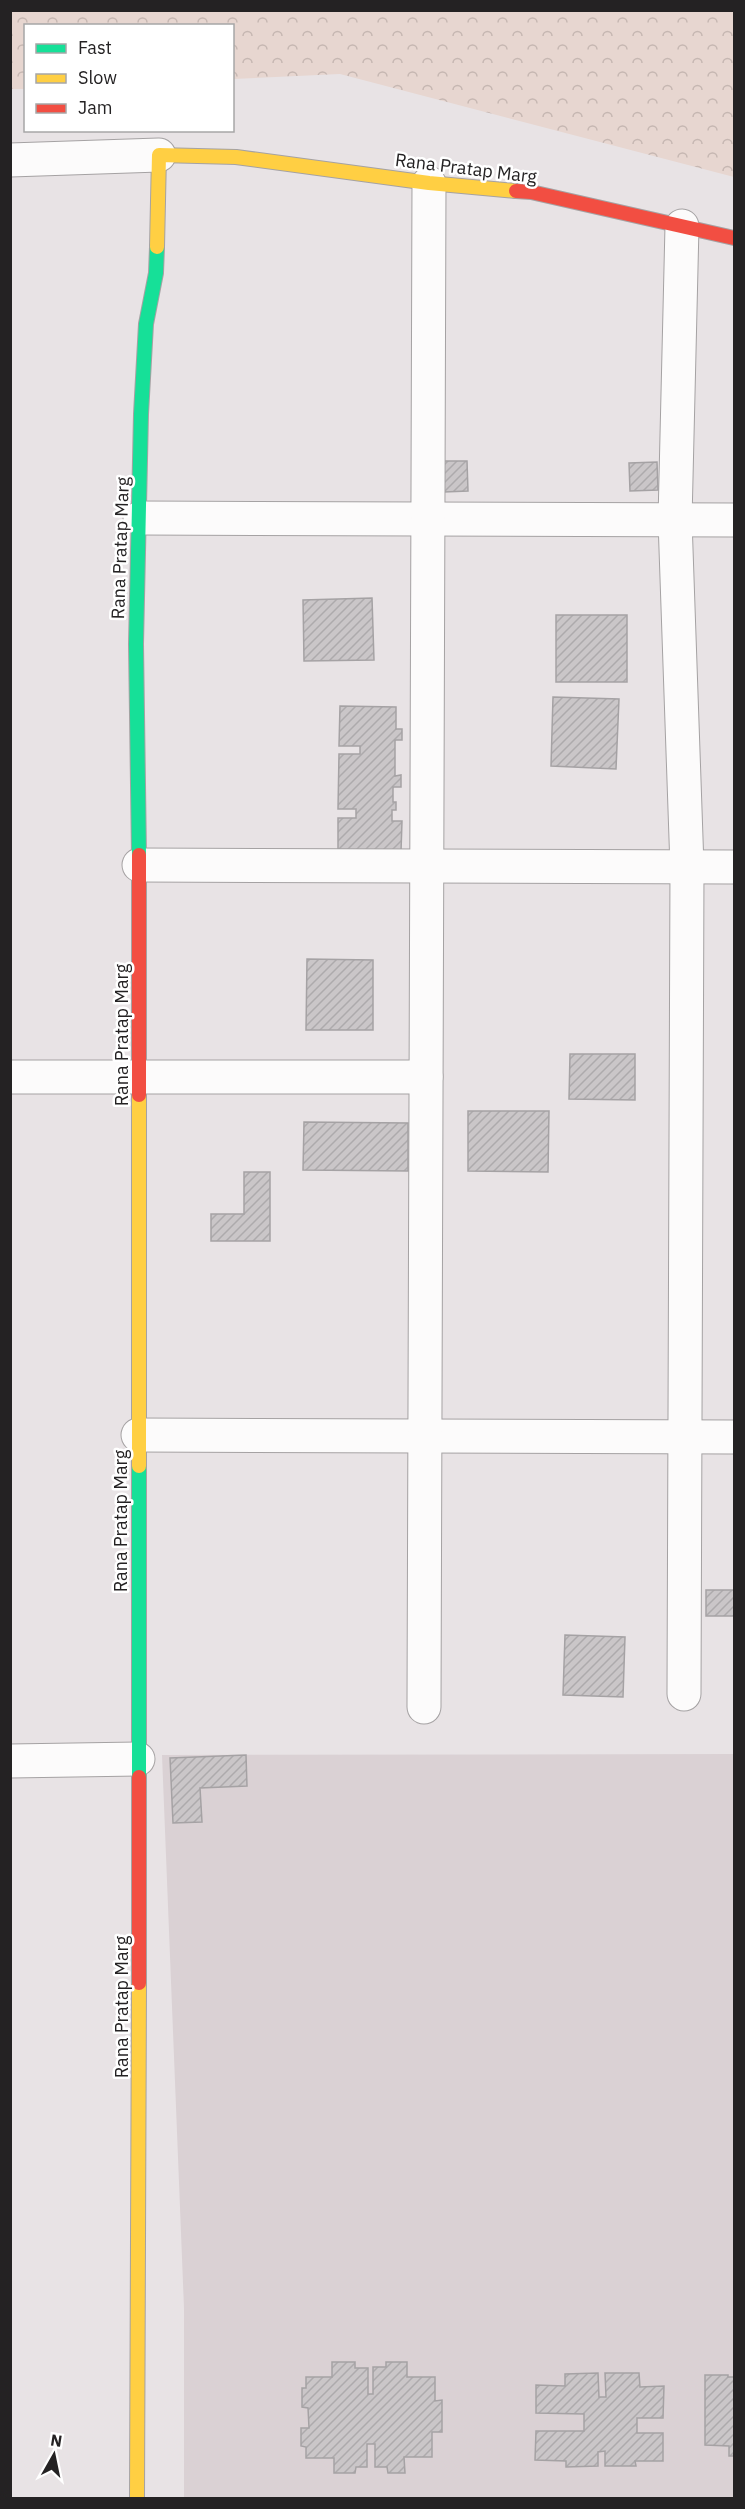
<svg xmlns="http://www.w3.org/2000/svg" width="745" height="2509" font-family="'IBM Plex Sans',sans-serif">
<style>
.built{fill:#dad1d4}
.forest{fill:url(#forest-crowns)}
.building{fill:url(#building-hatch);stroke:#a5a2a4;stroke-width:1.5}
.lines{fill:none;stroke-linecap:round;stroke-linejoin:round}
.street-casing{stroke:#a5a2a3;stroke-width:35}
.fast-casing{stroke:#a5a2a3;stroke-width:16}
.slow-casing{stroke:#a5a2a3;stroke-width:16}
.jam-casing{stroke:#a5a2a3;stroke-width:16}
.street{stroke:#fcfbfb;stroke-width:33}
.fast{stroke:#16e098;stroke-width:14}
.slow{stroke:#ffcf43;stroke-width:14}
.jam{stroke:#f24e42;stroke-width:14}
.labels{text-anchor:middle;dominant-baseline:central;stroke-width:5;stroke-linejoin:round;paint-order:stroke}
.street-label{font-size:18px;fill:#242223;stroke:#fff}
</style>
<defs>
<pattern id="forest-crowns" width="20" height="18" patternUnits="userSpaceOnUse" patternTransform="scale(1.5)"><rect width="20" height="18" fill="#e7d6d0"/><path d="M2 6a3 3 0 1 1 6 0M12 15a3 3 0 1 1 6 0" fill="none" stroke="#c6b7b2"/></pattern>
<pattern id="building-hatch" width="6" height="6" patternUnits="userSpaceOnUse" patternTransform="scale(1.5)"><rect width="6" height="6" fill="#cac6c8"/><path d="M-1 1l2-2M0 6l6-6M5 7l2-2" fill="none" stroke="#adaaac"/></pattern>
</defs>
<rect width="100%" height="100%" fill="#e8e3e5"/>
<polygon class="built" points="734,1754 734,2498 184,2498 184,2308 162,1755"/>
<polygon class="forest" points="10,11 734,11 734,177 340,74 233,79 232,26 26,26 25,89 11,89"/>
<g class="building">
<polygon points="443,461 467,461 468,491 444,492"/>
<polygon points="657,462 658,490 630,491 629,463"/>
<polygon points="372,598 374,660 304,661 303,600"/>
<rect x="556" y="615" width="71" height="67"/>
<polygon points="553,697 619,699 616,769 551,766"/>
<polygon points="340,706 396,707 396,729 402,729 402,740 395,740 395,776 401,775 401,787 393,787 393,802 396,802 396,810 392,810 392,821 402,821 401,852 338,852 338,818 356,818 356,809 338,809 339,754 360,754 360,746 339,746"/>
<polygon points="307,959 373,960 373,1030 306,1030"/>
<polygon points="570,1054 635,1054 635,1100 569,1099"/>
<polygon points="468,1111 549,1111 548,1172 468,1171"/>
<polygon points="304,1122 408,1123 408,1171 303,1170"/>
<polygon points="244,1172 270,1172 270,1241 211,1241 211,1214 244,1214"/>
<rect x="706" y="1590" width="28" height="26"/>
<polygon points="565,1635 625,1637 623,1697 563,1695"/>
<polygon points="246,1755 247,1786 200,1788 202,1822 173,1823 170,1758"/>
<polygon points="332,2362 355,2362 355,2368 368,2368 368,2394 373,2394 373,2367 386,2367 386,2362 407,2362 407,2377 435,2377 435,2401 442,2400 442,2432 432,2432 432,2457 404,2457 405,2473 388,2473 387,2467 375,2467 375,2444 367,2444 367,2467 356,2467 355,2473 334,2473 334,2458 306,2458 306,2447 301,2446 301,2428 309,2428 308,2408 302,2407 302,2388 306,2388 306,2377 332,2377"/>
<polygon points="598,2373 599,2397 606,2397 605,2373 639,2373 640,2387 664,2386 663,2418 637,2418 637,2433 663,2433 663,2461 635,2461 636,2466 605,2466 605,2451 598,2452 598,2466 566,2467 566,2461 535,2460 536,2431 584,2431 584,2414 536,2413 536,2385 565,2386 565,2374"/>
<polygon points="705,2375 728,2375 728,2377 734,2377 734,2456 729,2456 729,2446 705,2445"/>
</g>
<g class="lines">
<g class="street-casing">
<g id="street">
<polyline points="10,160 159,155"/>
<polyline points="682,226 675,520 687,867 684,1694"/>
<polyline points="140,518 734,520"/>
<polyline points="139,865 734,867"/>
<polyline points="10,1077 426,1077"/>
<polyline points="138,1435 734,1437"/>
<polyline points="424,1707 429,183"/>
<polyline points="10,1761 138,1759"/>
</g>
</g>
<g class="fast-casing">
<g id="fast">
<polyline points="139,855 136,644 141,414 146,324 156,273 157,247"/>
<polyline points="139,1466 139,1777"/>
</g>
</g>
<g class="slow-casing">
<g id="slow">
<polyline points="157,247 159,155 236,157 429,183 516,191"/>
<polyline points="139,1095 139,1466"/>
<polyline points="137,2498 139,1983"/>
</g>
</g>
<g class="jam-casing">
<g id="jam">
<polyline points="516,191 531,192 734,238"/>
<polyline points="139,855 139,1095"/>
<polyline points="139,1777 139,1983"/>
</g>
</g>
<use href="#street" class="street"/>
<use href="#fast" class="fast"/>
<use href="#slow" class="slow"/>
<use href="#jam" class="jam"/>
</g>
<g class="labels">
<g class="street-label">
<text transform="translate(466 168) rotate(7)">Rana Pratap Marg</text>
<text transform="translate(120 548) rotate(-88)">Rana Pratap Marg</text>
<text transform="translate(121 1035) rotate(-90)">Rana Pratap Marg</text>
<text transform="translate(120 1521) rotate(-90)">Rana Pratap Marg</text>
<text transform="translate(121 2007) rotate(-90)">Rana Pratap Marg</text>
</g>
</g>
<rect width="745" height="2509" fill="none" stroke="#242223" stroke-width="24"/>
<rect x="24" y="24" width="210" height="108" fill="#ffffff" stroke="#a7a7a7" stroke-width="1.5"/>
<rect x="36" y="44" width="30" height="9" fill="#16e098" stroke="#a7a7a7" stroke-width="1.5"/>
<text x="78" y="54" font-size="18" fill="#242223">Fast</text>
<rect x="36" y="74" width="30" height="9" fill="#ffcf43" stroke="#a7a7a7" stroke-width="1.5"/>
<text x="78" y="84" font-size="18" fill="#242223">Slow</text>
<rect x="36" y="104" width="30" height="9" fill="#f24e42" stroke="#a7a7a7" stroke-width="1.5"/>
<text x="78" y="114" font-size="18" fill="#242223">Jam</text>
<g transform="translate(54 2455) rotate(9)" stroke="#ffffff" stroke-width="4.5" paint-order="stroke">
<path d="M0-4.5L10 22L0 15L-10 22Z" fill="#242223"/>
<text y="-9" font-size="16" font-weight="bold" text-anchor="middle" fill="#242223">N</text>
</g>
</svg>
